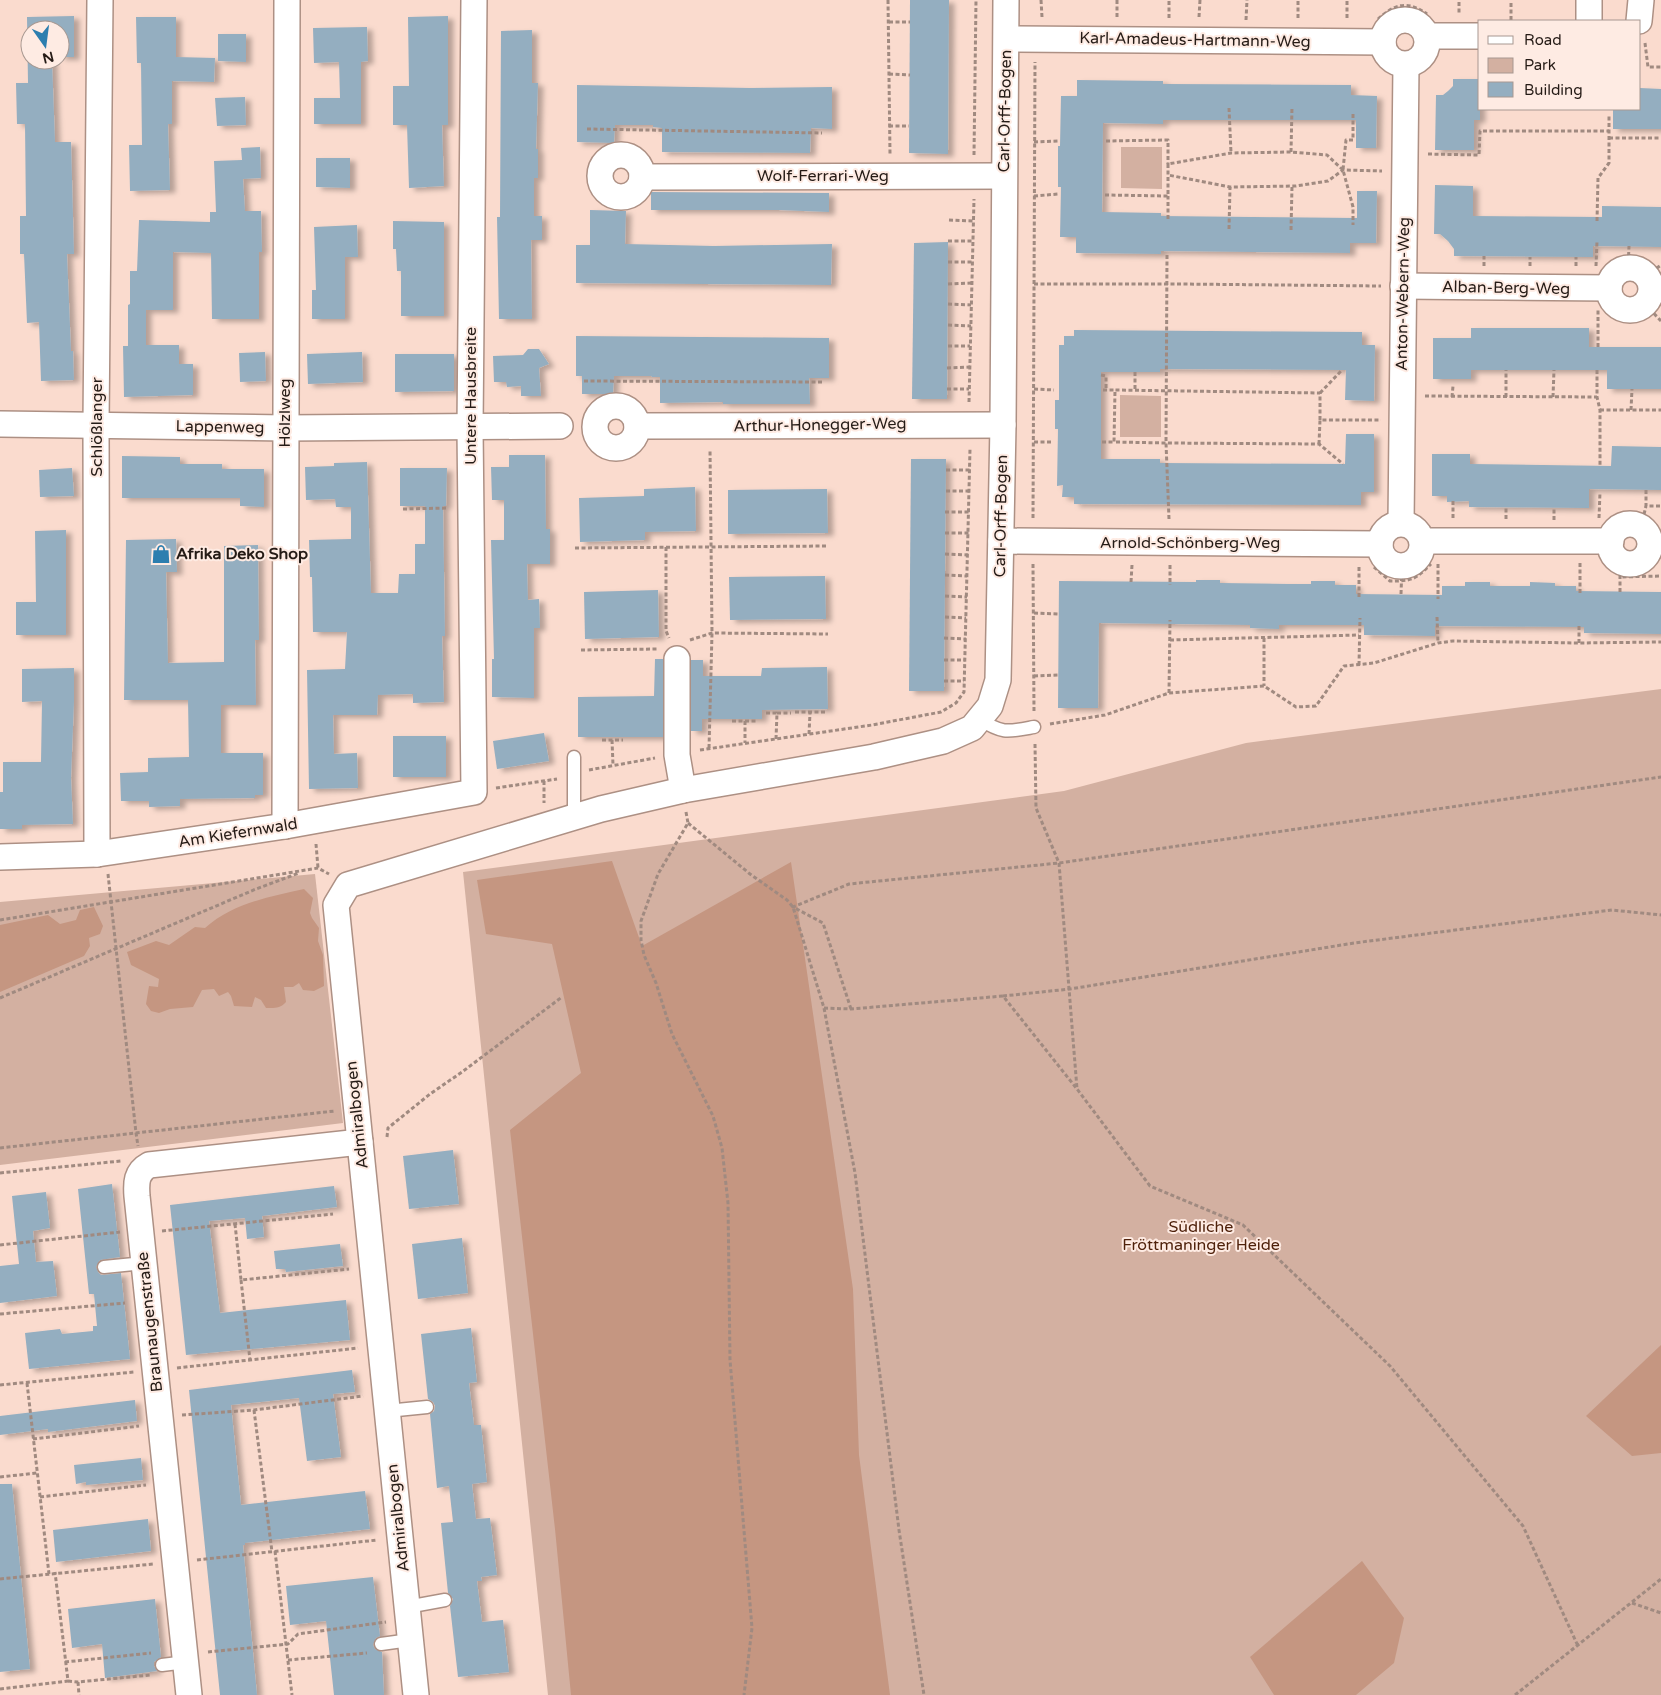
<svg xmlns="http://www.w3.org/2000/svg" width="1661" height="1695" font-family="'Varela Round',sans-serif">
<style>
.green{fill:#d3b0a1}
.forest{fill:#c59681}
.building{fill:#94aec0;filter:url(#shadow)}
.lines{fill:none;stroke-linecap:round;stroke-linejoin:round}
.service-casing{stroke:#ad9084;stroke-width:15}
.minor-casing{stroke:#ad9084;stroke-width:28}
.path{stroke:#a08a80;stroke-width:3;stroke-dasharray:4 2.5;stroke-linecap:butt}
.service{stroke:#fff;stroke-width:12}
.minor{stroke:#fff;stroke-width:25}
.labels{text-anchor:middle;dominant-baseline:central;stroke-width:4;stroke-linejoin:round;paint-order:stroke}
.street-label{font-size:16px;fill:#251b16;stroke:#feebe3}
.poi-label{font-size:16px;font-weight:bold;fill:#251b16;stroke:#feebe3;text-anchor:start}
.park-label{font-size:16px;fill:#4f210b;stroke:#feebe3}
</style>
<defs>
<filter id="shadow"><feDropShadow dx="5.5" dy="3" stdDeviation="2.5" flood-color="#0004"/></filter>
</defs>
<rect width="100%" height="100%" fill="#fadbce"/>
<g class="green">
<polygon points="1121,147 1162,147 1162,189 1121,188"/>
<polygon points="1120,395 1161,396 1161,437 1120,437"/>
<polygon points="1661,689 1661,1695 548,1695 463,872 1064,791 1246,743"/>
<polygon points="315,874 343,1123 0,1165 0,902"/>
</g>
<g class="forest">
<polygon points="612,861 642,946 791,862 853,1289 859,1455 890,1695 571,1695 555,1529 510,1130 581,1073 552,944 486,934 477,880"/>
<path d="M304 889 313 898 310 913 312 918 319 928 318 941 323 955 324 986 314 991 303 990 299 983 293 987H284L286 1002C280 1009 274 1008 266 1008L261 1000 255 997 252 1007 234 1006 231 996 228 992 219 996 214 989 202 990 193 1007 170 1009 159 1013 151 1011 146 1004 149 986 158 987 159 979 131 965 127 952 156 941 169 945 195 927 205 928C233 903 269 897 304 889Z"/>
<polygon points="94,907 103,926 100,934 89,938 90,946 84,956 0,992 0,925 48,915 60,924 76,920 80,910"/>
<polygon points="1661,1345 1661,1453 1632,1456 1586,1416"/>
<polygon points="1362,1561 1404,1618 1394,1663 1356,1695 1274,1695 1250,1657"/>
</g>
<g class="building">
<polygon points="910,0 949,0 948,154 909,153"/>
<polygon points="74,16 74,57 60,57 60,30 30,30 30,60 52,60 55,142 71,142 74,254 67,254 71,351 73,351 74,380 41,381 39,322 27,323 24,254 20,254 20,216 26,216 25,124 17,124 16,83 28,83 27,17"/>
<polygon points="448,16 448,125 442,125 444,186 409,188 407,125 393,125 393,86 409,86 408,17"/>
<polygon points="136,17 176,17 176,57 215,58 214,82 172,81 172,124 168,124 170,190 130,191 129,145 142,145 141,63 137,63"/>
<polygon points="367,27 368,61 361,62 361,124 314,124 314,98 340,98 339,62 314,63 313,28"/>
<polygon points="532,30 532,83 538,83 536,149 538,149 538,178 534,178 534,216 542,216 542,240 531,240 532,319 499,319 497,217 500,217 501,31"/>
<polygon points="218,34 246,34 246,62 218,61"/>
<polygon points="1453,79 1480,79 1480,120 1474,120 1474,150 1435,150 1436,95 1443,95 1448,91 1453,86"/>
<polygon points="1077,80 1163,81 1163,84 1351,85 1351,95 1377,96 1376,148 1356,148 1356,120 1163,120 1163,124 1103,123 1102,212 1161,213 1161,216 1357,218 1357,191 1377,191 1376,243 1350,243 1350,253 1161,251 1161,254 1076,253 1076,237 1060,237 1061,187 1058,187 1058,146 1060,146 1061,96 1077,96"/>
<polygon points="577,85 751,88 832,87 832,129 811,128 810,153 662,152 662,128 653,127 653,125 615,125 614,143 577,142"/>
<polygon points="1640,88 1661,89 1661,129 1613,129 1613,109 1640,109"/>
<polygon points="245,97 246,125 217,126 215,98"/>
<polygon points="260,147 261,178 243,179 245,211 261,211 262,252 259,252 259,319 212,319 211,253 173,252 173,310 146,310 146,345 179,345 179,364 193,364 193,395 124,397 123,346 128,346 128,305 130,304 130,271 137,271 139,220 210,222 210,212 216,212 214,161 242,160 241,148"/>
<polygon points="316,158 350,158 350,188 316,187"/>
<polygon points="1435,185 1473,186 1473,216 1602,217 1602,206 1661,207 1661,247 1593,246 1593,257 1454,256 1454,249 1448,241 1440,234 1434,234"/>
<polygon points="651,192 829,193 829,212 779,210 651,210"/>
<polygon points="590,210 626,211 625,244 714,246 832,244 831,285 576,283 576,245 590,245"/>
<polygon points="393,221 444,222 444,316 401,316 401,271 397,271 396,249 393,249"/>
<polygon points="357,225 358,257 345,257 345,319 312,319 312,290 316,290 314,227"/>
<polygon points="948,242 947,399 912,399 914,243"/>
<polygon points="1471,328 1589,328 1589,347 1661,347 1661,389 1607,389 1607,370 1471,370 1471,379 1433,379 1433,338 1471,338"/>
<polygon points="1074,330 1362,332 1362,345 1375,345 1374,401 1345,400 1346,370 1160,369 1160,372 1101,372 1101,459 1160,459 1160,463 1345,464 1346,434 1374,434 1374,492 1361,492 1361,505 1074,504 1074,497 1062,497 1063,485 1057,486 1058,429 1055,429 1055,400 1059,400 1059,345 1064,345 1064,336 1074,336"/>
<polygon points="576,336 829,338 829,378 809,378 810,404 723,404 723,402 660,403 660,377 651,377 652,376 614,376 613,394 582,394 582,376 576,376"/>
<polygon points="528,349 539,349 549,364 539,368 541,396 521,396 521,386 507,387 506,382 494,382 493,356 523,355"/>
<polygon points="265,352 266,381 240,382 239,353"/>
<polygon points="362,352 363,382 308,384 307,354"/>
<polygon points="395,354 454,354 454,391 395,392"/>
<polygon points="1612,446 1661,447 1661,490 1589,489 1589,508 1469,507 1469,501 1447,502 1447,496 1432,496 1432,454 1470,454 1470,464 1611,466"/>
<polygon points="509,455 545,455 546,529 550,529 550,564 527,564 528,600 539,599 540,628 534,628 534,698 492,697 492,659 494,659 491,540 504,540 504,500 492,500 491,467 509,467"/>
<polygon points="122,456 180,457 180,464 222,464 222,469 264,469 264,507 240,506 240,498 122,498"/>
<polygon points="911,459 946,459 944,691 909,691"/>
<polygon points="367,462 371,593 398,593 399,574 415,574 415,544 425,544 425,506 400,506 400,468 447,468 446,506 443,506 445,636 442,636 444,702 413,703 413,694 378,695 377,715 333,715 334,754 357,753 358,788 309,789 307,670 345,669 347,632 313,632 312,577 310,577 309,540 351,539 351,507 336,507 335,499 306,500 305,467 334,466 334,463"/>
<polygon points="72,468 74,496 40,497 39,470"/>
<polygon points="695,487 696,531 645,532 645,540 580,542 579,498 644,496 644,489"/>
<polygon points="827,489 828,533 728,534 728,490"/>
<polygon points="66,530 66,635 16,635 16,602 36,602 35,531"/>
<polygon points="176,539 177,572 166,572 168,663 224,662 224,546 258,545 259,640 255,640 256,705 221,705 221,753 263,753 263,795 255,795 255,798 180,799 180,806 149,807 149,801 121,801 120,773 148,772 148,758 189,757 188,700 124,700 126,540"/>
<polygon points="825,576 826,619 730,620 729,577"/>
<polygon points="1196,580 1220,580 1220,583 1290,584 1311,584 1311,581 1335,581 1335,585 1356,585 1356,594 1442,595 1442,586 1465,586 1465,582 1490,582 1490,586 1530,586 1530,582 1555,583 1555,586 1576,586 1576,591 1661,592 1661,634 1584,633 1584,627 1435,626 1435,636 1364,635 1364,625 1279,625 1279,629 1250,628 1250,625 1099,623 1098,708 1058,708 1059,581 1196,582"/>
<polygon points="658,590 659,637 585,639 584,592"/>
<polygon points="655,659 663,659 663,737 578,737 578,697 654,696"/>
<polygon points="691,660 703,660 703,676 761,676 762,668 827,667 828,709 762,710 762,719 702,719 702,731 691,731"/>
<polygon points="74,668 74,701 71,778 73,824 22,825 22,829 0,829 0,792 3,792 3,762 41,762 42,701 22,702 22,669"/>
<polygon points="544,733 549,761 497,769 493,741"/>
<rect x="393" y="736" width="53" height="41"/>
<polygon points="453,1150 459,1204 409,1209 403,1156"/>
<polygon points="112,1184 120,1257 100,1260 96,1267 98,1272 101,1275 121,1273 130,1359 29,1369 25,1333 60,1329 62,1334 93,1331 93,1326 97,1326 94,1294 89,1294 78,1189"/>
<polygon points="334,1186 337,1207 262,1216 264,1237 247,1239 245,1218 209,1221 220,1313 346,1300 350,1340 186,1355 170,1205"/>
<polygon points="46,1192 50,1228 33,1231 36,1262 53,1261 57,1296 0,1303 0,1266 19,1264 12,1196"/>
<polygon points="462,1238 468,1293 418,1299 412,1244"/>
<polygon points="340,1244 343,1266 286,1272 285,1269 276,1269 274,1251"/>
<polygon points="471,1328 477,1382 469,1383 474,1425 481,1425 487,1482 472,1484 476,1519 490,1518 497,1575 481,1577 482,1581 477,1581 482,1622 503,1620 509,1672 458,1677 450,1606 453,1599 448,1593 441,1523 453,1522 449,1486 437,1488 430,1414 434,1411 435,1406 433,1402 428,1399 421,1334"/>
<polygon points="352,1370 355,1392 333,1394 341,1457 307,1461 299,1398 231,1405 241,1505 365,1491 370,1529 245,1543 245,1545 243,1545 257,1695 220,1695 189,1390"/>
<polygon points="135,1400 137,1421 48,1432 48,1429 0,1435 0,1416"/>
<polygon points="141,1458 143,1480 86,1485 86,1482 76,1484 74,1465"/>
<polygon points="0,1484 12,1484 30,1669 0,1672"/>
<polygon points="148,1519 151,1551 56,1562 53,1530"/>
<polygon points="373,1577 380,1636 376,1638 373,1645 375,1649 382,1652 384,1695 334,1695 326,1621 290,1625 286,1586"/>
<polygon points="155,1599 161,1657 154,1662 154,1666 157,1671 105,1678 102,1644 72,1648 68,1609"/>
</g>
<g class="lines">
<g class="service-casing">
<g id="service">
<path d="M979 719C1003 734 1007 732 1034 727"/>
<polyline points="574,757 574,816"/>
<polyline points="104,1267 144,1263"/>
<polyline points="387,1411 427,1407"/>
<polyline points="407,1607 445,1600"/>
<polyline points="381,1644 410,1640"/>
<polyline points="162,1665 186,1662"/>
</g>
</g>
<g class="minor-casing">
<g id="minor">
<circle cx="1405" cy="42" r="22"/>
<polyline points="1589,21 1589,0"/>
<polyline points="1639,21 1641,0"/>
<polyline points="1427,36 1480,36"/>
<polyline points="1007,39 1383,42"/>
<circle cx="621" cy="176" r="21"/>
<polyline points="642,177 1004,176"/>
<circle cx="1630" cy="289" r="21"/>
<polyline points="1403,286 1609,288"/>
<circle cx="616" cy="427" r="21"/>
<polyline points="0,424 285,428 560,426"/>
<polyline points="637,426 1003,425"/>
<polyline points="1401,523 1406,65"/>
<circle cx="1401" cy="545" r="21"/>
<circle cx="1630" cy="544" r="20"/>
<polyline points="1001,541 1380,544"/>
<polyline points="1422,541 1611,541"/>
<polyline points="677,659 677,755 683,790"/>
<polyline points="285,826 287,0"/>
<polyline points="97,854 96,424 100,0"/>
<polyline points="0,857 97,854 285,826 474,792 470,428 474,0"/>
<path d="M189 1695 137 1196C136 1183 136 1172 149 1165L360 1142"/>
<polyline points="416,1695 336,905 348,885 601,809 683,790 874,757 943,741 972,728 990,706 998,680 1003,425 1006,0"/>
</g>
</g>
<g class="path">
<polyline points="888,0 890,154"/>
<polyline points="1041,0 1042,17"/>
<polyline points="1298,1 1298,20"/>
<polyline points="1347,1 1347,20"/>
<polyline points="1459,2 1459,14"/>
<polyline points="1511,3 1511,21"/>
<polyline points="1117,17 1117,0"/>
<polyline points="1199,17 1200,0"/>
<polyline points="1169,18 1169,1"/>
<path d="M1378 19C1395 4 1407 0 1427 14"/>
<polyline points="1246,20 1247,0"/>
<polyline points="889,22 910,22"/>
<polyline points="1645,43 1648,67 1661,67"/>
<polyline points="889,74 910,75"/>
<polyline points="1229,108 1231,153"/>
<polyline points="1353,114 1353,140 1346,140 1343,170 1353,207 1353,225"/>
<polyline points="889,126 909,126"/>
<polyline points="587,129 822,133"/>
<polyline points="1609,138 1661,138"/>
<polyline points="1106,141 1168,140 1168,164"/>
<polyline points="1034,142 1058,141"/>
<polyline points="1291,152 1292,107"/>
<polyline points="1428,154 1479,155 1480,131 1609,131"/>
<polyline points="974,155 976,0"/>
<polyline points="1343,170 1327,155 1291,152 1231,153 1168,164 1168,175 1230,187 1296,186 1328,181 1343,170 1382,171"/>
<polyline points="1105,195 1168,196 1168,175"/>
<polyline points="1034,196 1058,194"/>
<polyline points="1168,219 1168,196"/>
<polyline points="949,220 973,221"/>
<polyline points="1597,221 1598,178 1609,163 1609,116"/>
<polyline points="1229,229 1230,187"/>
<polyline points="1291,230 1292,186"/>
<polyline points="948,241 973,241"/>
<polyline points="1167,255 1166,443 1114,442 1115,390 1320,393 1320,420 1381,420"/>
<polyline points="948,262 972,262"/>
<polyline points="1484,266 1484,256"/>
<polyline points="1530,266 1530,257"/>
<polyline points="1576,266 1576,257"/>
<polyline points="1596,266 1597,241"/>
<polyline points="1628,269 1629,246"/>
<polyline points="1646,276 1661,265"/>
<polyline points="948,284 972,283"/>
<polyline points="1034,284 1181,284 1381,286"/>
<polyline points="1651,292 1661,292"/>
<polyline points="948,304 971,305"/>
<polyline points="1645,304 1661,321"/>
<polyline points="948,325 971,326"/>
<polyline points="948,346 970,346"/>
<polyline points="1598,347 1598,309"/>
<polyline points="947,368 970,367"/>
<polyline points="1597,370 1597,397 1600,410 1600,465"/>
<polyline points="1135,372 1135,390"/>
<polyline points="1101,375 1106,376 1106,390"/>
<polyline points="584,381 822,382"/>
<polyline points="947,389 969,389"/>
<polyline points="1034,389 1054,390"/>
<polyline points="1103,390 1115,390"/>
<polyline points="1320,393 1342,370"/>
<polyline points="1425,396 1597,397"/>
<polyline points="1452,397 1453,386"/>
<polyline points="1506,397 1506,370"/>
<polyline points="1553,397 1554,370"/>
<polyline points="969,402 974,199"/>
<polyline points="1600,410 1661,410"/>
<polyline points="1631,410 1632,389"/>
<polyline points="583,425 595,425"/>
<polyline points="1034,442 1053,442"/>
<polyline points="1102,442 1114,442"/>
<polyline points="1319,444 1320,420"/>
<polyline points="946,470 970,470"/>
<polyline points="1646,490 1646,506 1661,506"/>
<polyline points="946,491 970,491"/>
<polyline points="403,509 448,508"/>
<polyline points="945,512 969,512"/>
<polyline points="1033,518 1035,62"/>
<polyline points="1453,518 1453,501"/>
<polyline points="1599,518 1600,492"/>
<polyline points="1169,519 1166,443 1319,444 1343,464"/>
<polyline points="1506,519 1506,507"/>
<polyline points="1554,520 1554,508"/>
<polyline points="1641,527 1646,506"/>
<polyline points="945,533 969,533"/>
<polyline points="1650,544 1661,544"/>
<polyline points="666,547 666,631 669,638"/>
<polyline points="575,548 826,546"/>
<polyline points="945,554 968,555"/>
<polyline points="1620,560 1620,577 1661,576"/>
<polyline points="1033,564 1034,711"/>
<polyline points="1438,564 1438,599"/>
<polyline points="1170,565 1170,585"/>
<polyline points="1359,567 1359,598"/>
<path d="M1374 567 1390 581C1412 581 1415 580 1431 564"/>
<polyline points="945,575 967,576"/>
<polyline points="1131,582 1132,565"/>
<polyline points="1620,592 1620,577"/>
<polyline points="1580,593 1580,563"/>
<polyline points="1401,594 1402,566"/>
<polyline points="945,596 967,597"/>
<polyline points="1034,613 1059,614"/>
<polyline points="945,617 966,618"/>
<polyline points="1437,617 1438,643"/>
<polyline points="944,638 966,639"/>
<polyline points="1264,638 1264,686"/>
<polyline points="690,640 712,633 828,634"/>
<polyline points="1170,640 1359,635"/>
<polyline points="1579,643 1579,626"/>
<polyline points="581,650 658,649"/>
<polyline points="944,660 965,660"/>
<polyline points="1359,665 1360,618"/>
<polyline points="1034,676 1058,675"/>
<polyline points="944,681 964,681"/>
<polyline points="1169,693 1170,620"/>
<polyline points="795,712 826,712"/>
<polyline points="766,713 777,713"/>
<polyline points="732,721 756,721"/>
<polyline points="745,721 745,743"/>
<polyline points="1050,724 1105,715 1169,693 1264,686 1296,707 1316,706 1344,666 1374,663 1438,643 1453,641 1579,643 1661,642"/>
<polyline points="809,734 810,713"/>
<polyline points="776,739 777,713 791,713"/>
<polyline points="602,740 623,740"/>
<polyline points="612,740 613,765"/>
<polyline points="1035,744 1036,808 1059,863 1077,1089"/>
<polyline points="709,748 712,633 710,449"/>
<polyline points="700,750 872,725 941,712 956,703 964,692 970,449"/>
<polyline points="589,770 655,758"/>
<polyline points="544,781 544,803"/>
<polyline points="496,788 557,779"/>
<polyline points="686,812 688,823 658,874 641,921 641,940 644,955 656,983 672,1034 713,1116 722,1148 728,1203 730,1360 752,1628 744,1695"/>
<polyline points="688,823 750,874 787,900 793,907 824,1008 855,1173 899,1530 924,1695"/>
<polyline points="316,844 318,868"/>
<polyline points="108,874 136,1133 138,1146"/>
<polyline points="0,920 306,870 318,868 329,874"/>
<polyline points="1003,996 1070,989 1354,943 1612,910 1661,915"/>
<polyline points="0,998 256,889 299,873"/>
<polyline points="824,1008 851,1009 1003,996 1077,1089 1150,1186 1243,1225 1390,1366 1523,1526 1578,1646"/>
<polyline points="851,1009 823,923 793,907 849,884 1059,863 1661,777"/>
<polyline points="387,1137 388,1128 430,1094 462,1072 562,997"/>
<polyline points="0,1148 335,1111"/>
<polyline points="0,1173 121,1161"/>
<polyline points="235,1224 241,1280 349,1269"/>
<polyline points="162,1231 333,1214"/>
<polyline points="0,1245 120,1232"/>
<polyline points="241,1280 250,1360"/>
<polyline points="0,1314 125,1303"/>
<polyline points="177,1368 358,1348"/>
<polyline points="27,1383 49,1574"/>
<polyline points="0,1385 134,1372"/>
<polyline points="254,1410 272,1552"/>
<polyline points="182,1415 254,1410 363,1396"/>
<polyline points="33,1439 139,1426"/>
<polyline points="0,1477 37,1473"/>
<polyline points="40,1497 146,1485"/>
<polyline points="275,1551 292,1695"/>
<polyline points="197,1560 377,1540"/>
<polyline points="0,1579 153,1564"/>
<polyline points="1632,1603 1661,1613"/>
<polyline points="208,1652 288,1644 298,1634 386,1622"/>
<polyline points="288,1660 367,1653"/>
<polyline points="65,1662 151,1653"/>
<polyline points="68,1681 78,1682 150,1675"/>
<polyline points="78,1682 79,1695"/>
<polyline points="0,1689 68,1681 55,1572"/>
<polyline points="1515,1695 1661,1579"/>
</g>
<use href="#service" class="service"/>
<use href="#minor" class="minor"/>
</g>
<defs>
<g id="shop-bare" transform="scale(1.5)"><path d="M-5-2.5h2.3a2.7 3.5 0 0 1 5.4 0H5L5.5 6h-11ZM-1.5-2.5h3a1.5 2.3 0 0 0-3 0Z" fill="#2c7eaf" stroke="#feebe3" stroke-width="2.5" paint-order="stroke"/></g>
</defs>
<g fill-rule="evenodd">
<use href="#shop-bare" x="161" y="554"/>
</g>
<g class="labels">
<g class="street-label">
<text transform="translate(1195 40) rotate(1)">Karl-Amadeus-Hartmann-Weg</text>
<text transform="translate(1005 111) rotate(-89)">Carl-Orff-Bogen</text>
<text x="823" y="176">Wolf-Ferrari-Weg</text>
<text transform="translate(1506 288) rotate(1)">Alban-Berg-Weg</text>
<text transform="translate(1403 294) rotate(-89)">Anton-Webern-Weg</text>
<text transform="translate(471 396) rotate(-90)">Untere Hausbreite</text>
<text transform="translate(285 413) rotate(-90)">Hölzlweg</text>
<text transform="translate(820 425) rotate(-1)">Arthur-Honegger-Weg</text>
<text transform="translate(97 427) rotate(-90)">Schlößlanger</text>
<text transform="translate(220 427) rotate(1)">Lappenweg</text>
<text transform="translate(1001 516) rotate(-89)">Carl-Orff-Bogen</text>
<text x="1190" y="543">Arnold-Schönberg-Weg</text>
<text transform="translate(238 833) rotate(-9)">Am Kiefernwald</text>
<text transform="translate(357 1115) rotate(-96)">Admiralbogen</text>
<text transform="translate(150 1322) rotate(-96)">Braunaugenstraße</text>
<text transform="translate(398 1518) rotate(-96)">Admiralbogen</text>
</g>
<g class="poi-label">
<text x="176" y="554">Afrika Deko Shop</text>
</g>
<g class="park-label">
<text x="1201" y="1227">Südliche<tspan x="1201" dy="18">Fröttmaninger Heide</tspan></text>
</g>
</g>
<rect x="1478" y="20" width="162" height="90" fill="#feebe3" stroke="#a79891"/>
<rect x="1488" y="36" width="25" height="8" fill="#ffffff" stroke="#a79891"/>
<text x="1524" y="45" font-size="15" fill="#251b16">Road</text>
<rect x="1488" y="58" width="25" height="15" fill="#d3b0a1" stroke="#a79891"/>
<text x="1524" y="70" font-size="15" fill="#251b16">Park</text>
<rect x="1488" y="82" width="25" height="15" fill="#94aec0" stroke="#a79891"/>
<text x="1524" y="95" font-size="15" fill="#251b16">Building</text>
<g transform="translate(45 45) rotate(166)"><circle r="24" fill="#feebe3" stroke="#a79891"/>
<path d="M0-4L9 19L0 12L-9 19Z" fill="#2c7eaf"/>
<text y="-8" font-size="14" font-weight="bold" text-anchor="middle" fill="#251b16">N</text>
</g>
</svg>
